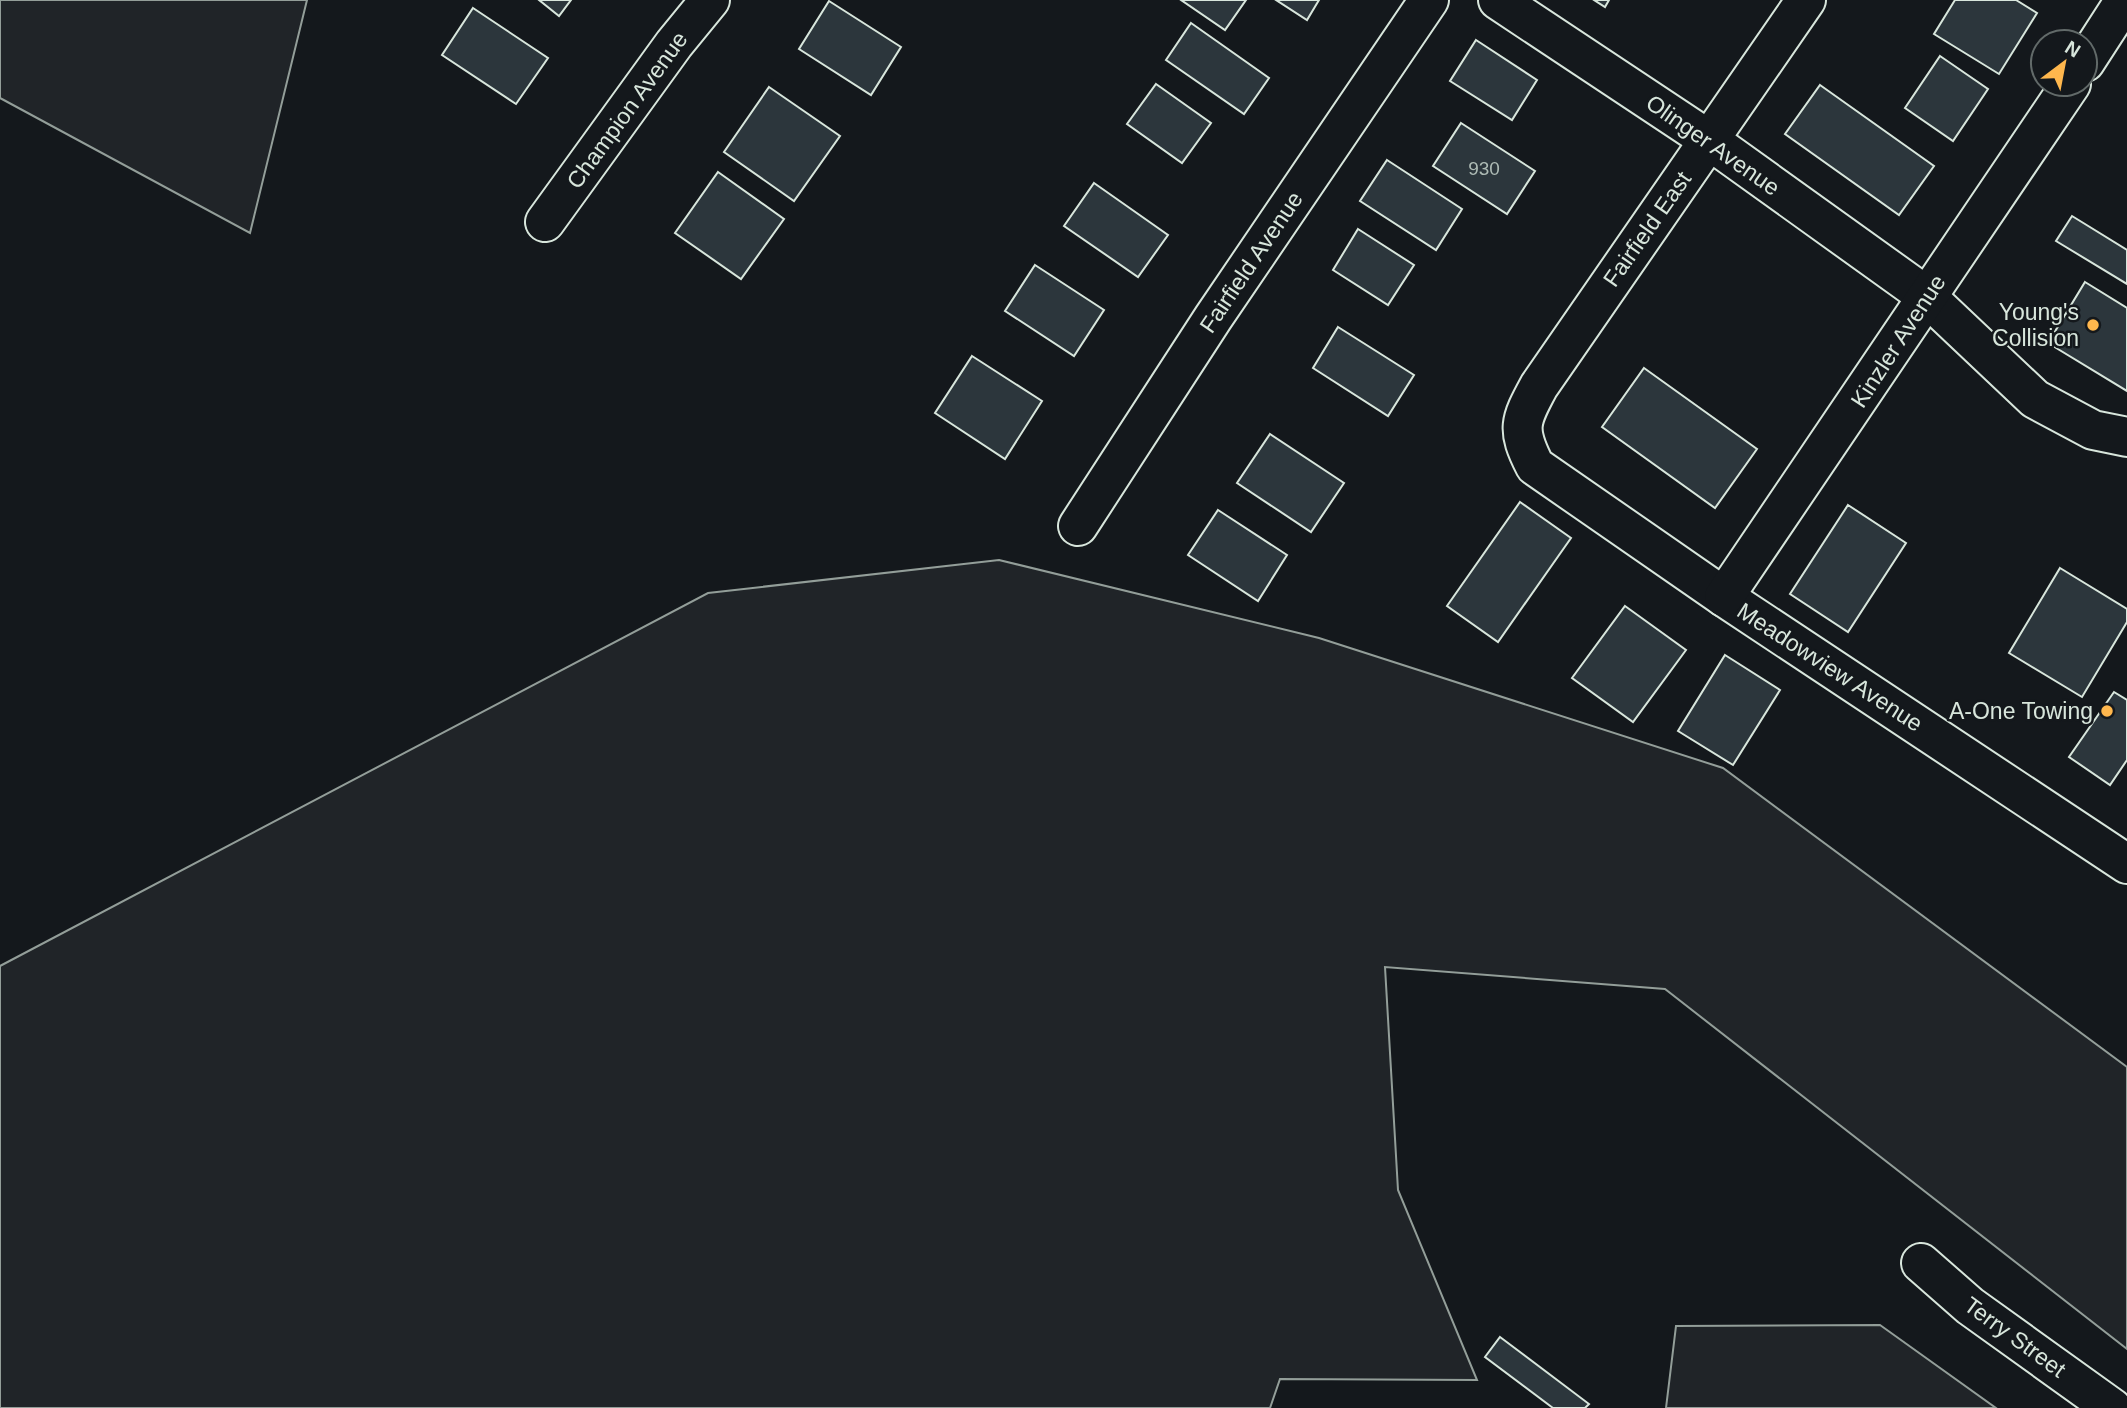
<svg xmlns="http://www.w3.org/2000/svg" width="2127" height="1408" font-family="Helvetica,sans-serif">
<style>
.green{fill:#202428;stroke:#939e99;stroke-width:2}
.building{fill:#2c363c;stroke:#d8e6dc;stroke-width:2}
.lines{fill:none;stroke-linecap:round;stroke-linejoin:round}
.minor-casing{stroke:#d8e6dc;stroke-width:42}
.minor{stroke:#14181c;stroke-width:38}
.poi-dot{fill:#ffb74d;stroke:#14181c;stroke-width:2.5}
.labels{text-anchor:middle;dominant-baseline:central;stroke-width:5;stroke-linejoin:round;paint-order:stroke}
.number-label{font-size:19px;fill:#adbab4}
.street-label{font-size:23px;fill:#d8e6dc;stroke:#14181c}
.poi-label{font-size:23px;fill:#d8e6dc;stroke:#14181c;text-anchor:end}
</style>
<rect width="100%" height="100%" fill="#14181c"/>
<g class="green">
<polygon points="0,0 307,0 250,233 0,98"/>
<polygon points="999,560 1319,638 1723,768 2127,1067 2127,1349 1665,989 1385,967 1398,1190 1477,1380 1280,1379 1270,1408 0,1408 0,966 708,593"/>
<polygon points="1880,1325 1996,1408 1666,1408 1676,1326"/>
</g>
<g class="building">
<polygon points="539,0 571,0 559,16"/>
<polygon points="1181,0 1246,0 1225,30"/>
<polygon points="1276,0 1319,0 1307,20"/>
<polygon points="1594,0 1609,0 1605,7"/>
<polygon points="1955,0 2016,0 2037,13 1999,74 1934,34"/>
<polygon points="829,1 901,47 871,95 799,49"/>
<polygon points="473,8 548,58 516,104 442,55"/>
<polygon points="1191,23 1269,78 1244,114 1166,60"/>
<polygon points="1476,40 1537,80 1512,120 1450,81"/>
<polygon points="1940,56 1988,89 1953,141 1905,108"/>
<polygon points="1156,84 1211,123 1182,163 1127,124"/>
<polygon points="1820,85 1934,166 1899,215 1785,134"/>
<polygon points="769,87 840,136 794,201 724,152"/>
<polygon points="1461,123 1535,171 1507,214 1433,166"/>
<polygon points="1387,160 1462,209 1436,250 1360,201"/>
<polygon points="718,172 784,219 741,279 675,233"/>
<polygon points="1094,183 1168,235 1138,277 1064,226"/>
<polygon points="2072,216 2127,250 2127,284 2056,241"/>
<polygon points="1358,229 1414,265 1388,305 1333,270"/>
<polygon points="1035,265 1104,310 1074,356 1005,311"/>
<polygon points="2085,282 2127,308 2127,391 2048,343"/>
<polygon points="1338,327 1414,375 1388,416 1313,368"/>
<polygon points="972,356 1042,401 1005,459 935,413"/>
<polygon points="1644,368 1757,449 1715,508 1602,427"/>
<polygon points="1270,434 1344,483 1311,532 1237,483"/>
<polygon points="1520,502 1571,538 1498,642 1447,606"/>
<polygon points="1848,505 1906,543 1848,632 1790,594"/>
<polygon points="1218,510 1287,555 1258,601 1188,555"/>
<polygon points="2060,568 2127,609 2127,622 2082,697 2009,653"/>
<polygon points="1625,606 1686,650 1633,722 1572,678"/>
<polygon points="1725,655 1780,690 1733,765 1678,731"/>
<polygon points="2114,692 2127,700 2127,760 2110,785 2069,757"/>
<polygon points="1500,1337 1589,1404 1585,1408 1553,1408 1485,1357"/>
</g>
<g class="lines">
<g class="minor-casing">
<g id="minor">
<polyline points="1498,0 1709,140 1925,295 2035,399 2093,430 2127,437"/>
<path d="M1806 0 1539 386C1520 421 1516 429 1535 466L1724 597 2127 864"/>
<polyline points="2085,62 2125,0"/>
<polyline points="545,222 674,44 710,0"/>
<polyline points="1078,526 1213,318 1429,0"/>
<polyline points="1724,597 2071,84"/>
<polyline points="1921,1263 1970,1306 2112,1408"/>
</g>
</g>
<use href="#minor" class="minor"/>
</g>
<g class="poi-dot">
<circle cx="2093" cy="325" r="7"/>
<circle cx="2107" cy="711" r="7"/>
</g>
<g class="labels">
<g class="number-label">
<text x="1484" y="168">930</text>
</g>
<g class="street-label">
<text transform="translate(627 110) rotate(-54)">Champion Avenue</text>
<text transform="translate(1713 145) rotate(35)">Olinger Avenue</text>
<text transform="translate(1647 229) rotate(-55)">Fairfield East</text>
<text transform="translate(1251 262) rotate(-56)">Fairfield Avenue</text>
<text transform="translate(1898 341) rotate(-57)">Kinzler Avenue</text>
<text transform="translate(1830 667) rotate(33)">Meadowview Avenue</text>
<text transform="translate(2015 1337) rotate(36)">Terry Street</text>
</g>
<g class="poi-label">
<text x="2079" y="312">Young's<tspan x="2079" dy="26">Collision</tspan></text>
<text x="2093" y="711">A-One Towing</text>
</g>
</g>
<g transform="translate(2064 63) rotate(32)"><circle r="33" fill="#14181c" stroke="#626a69" stroke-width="2"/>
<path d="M0-5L12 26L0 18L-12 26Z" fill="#ffb74d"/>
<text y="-10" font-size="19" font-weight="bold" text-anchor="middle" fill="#d8e6dc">N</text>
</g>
</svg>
